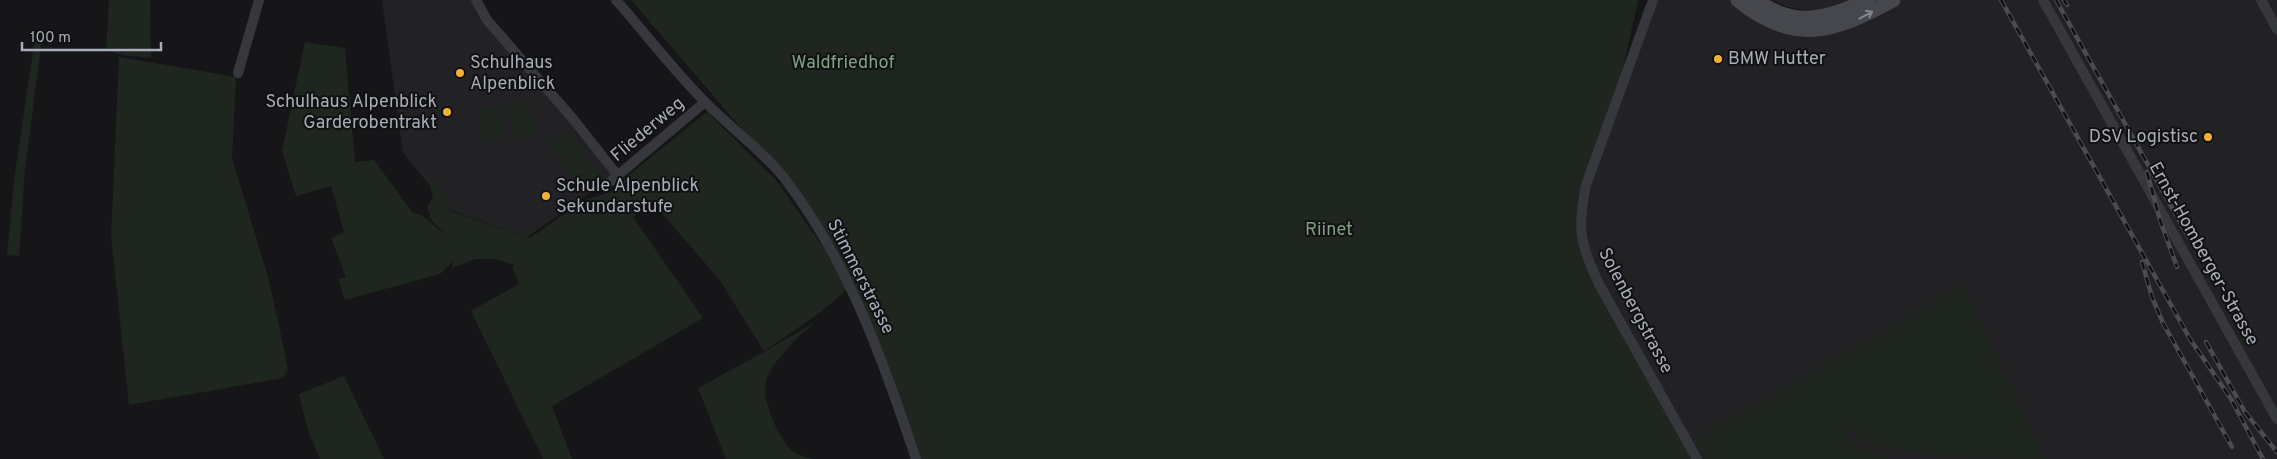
<svg xmlns="http://www.w3.org/2000/svg" width="2277" height="459" font-family="Overpass,sans-serif">
<style>
.built{fill:#222225}
.green{fill:#1e261f}
.lines{fill:none;stroke-linecap:round;stroke-linejoin:round}
.street{stroke:#37383d;stroke-width:10}
.secondary{stroke:#45474d;stroke-width:15}
.rail-casing{stroke:#4a4c52;stroke-width:4.5}
.rail{stroke:#111113;stroke-width:2.5;stroke-dasharray:8;stroke-linecap:butt}
.oneway{stroke:#858993}
.poi-dot{fill:#f2b134;stroke:#111113;stroke-width:2}
.labels{text-anchor:middle;dominant-baseline:central;stroke-width:4;stroke-linejoin:round;paint-order:stroke}
.poi-label{font-size:18px;fill:#a8adb8;stroke:#111113;text-anchor:start}
.park-label{font-size:18px;fill:#7fa381;stroke:#111113}
.street-label{font-size:18px;fill:#a8adb8;stroke:#111113}
</style>
<rect width="100%" height="100%" fill="#161618"/>
<g class="built">
<polygon points="382,0 474,0 573,124 612,177 527,237 450,210 403,153"/>
<polygon points="1653,0 1747,0 1784,21 1881,0 2277,0 2277,459 1698,459 1586,257 1581,209"/>
<polygon points="1771,0 1853,0 1816,12 1788,7"/>
</g>
<g class="green">
<polygon points="109,0 150,0 151,58 123,55 106,50"/>
<polygon points="631,0 1638,0 1614,109 1591,170 1583,248 1697,459 916,459 850,287 821,312 764,351 719,279 652,202 633,217 703,318 552,406 572,459 543,459 471,311 519,284 512,267 514,265 495,259 476,259 452,268 453,261 440,274 345,300 338,279 346,277 331,238 344,232 331,186 296,196 282,151 305,42 345,48 355,162 374,160 413,213 420,214 447,236 431,219 427,206 433,198 430,184 433,181 440,189 450,211 530,238 585,200 613,191 629,175 707,112 776,180 847,281 784,178"/>
<polygon points="35,38 42,39 25,170 19,256 7,255 14,180"/>
<polygon points="119,57 236,77 232,158 268,277 279,325 288,369 283,378 129,405 111,237"/>
<polygon points="530,102 535,134 513,138 508,105"/>
<polygon points="501,106 506,139 484,142 479,109"/>
<polygon points="567,130 603,179 584,192 549,144"/>
<path d="M1963 286 2045 459C1997 459 1910 459 1870 443 1864 440 1860 435 1855 431L1847 435 1864 450 1886 459H1704L1694 440Z"/>
<path d="M815 322C799 336 775 358 767 378 759 396 779 441 794 452 799 455 807 457 813 459H726L698 388 764 352Z"/>
<polygon points="344,376 384,459 320,459 308,431 299,394"/>
</g>
<g class="lines">
<g class="street">
<polyline points="476,0 487,20 574,120 618,176"/>
<path d="M616 0C646 34 674 71 706 103 731 128 763 151 785 179 849 263 883 360 916 459"/>
<path d="M1653 0 1586 185C1577 229 1580 244 1599 284L1697 459"/>
<polyline points="2043,0 2277,419"/>
<polyline points="2261,0 2277,29"/>
<polyline points="238,73 259,0"/>
<polyline points="611,181 705,102"/>
</g>
<g class="secondary">
<path d="M1738 0C1794 46 1834 32 1893 0"/>
<path d="M1756 0C1795 29 1828 19 1868 0"/>
</g>
<g class="rail-casing">
<g id="rail">
<polyline points="2001,0 2190,339 2231,399 2263,459"/>
<polyline points="2056,0 2190,240"/>
<polyline points="2064,0 2067,5"/>
<polyline points="2147,172 2160,220 2177,267"/>
<polyline points="2190,226 2208,259"/>
<polyline points="2142,262 2152,297 2163,323 2232,447"/>
<polyline points="2206,342 2245,412 2277,452"/>
</g>
</g>
<use href="#rail" class="rail"/>
</g>
<defs><path id="oneway-shaft" d="M-6 0H5M1.5-3L5.5 0L1.5 3" fill="none" stroke-width="1.6" stroke-linecap="round" stroke-linejoin="round" transform="scale(1.25)"/></defs>
<use class="oneway" href="#oneway-shaft" transform="translate(1866 15) rotate(-28)"/>
<g class="poi-dot">
<circle cx="1718" cy="59" r="5"/>
<circle cx="460" cy="73" r="5"/>
<circle cx="447" cy="112" r="5"/>
<circle cx="2208" cy="137" r="5"/>
<circle cx="546" cy="196" r="5"/>
</g>
<g class="labels">
<g class="poi-label">
<text x="1728" y="59">BMW Hutter</text>
<text x="470" y="63">Schulhaus<tspan x="470" dy="21">Alpenblick</tspan></text>
<text x="437" y="102" text-anchor="end">Schulhaus Alpenblick<tspan x="437" dy="21">Garderobentrakt</tspan></text>
<text x="2198" y="137" text-anchor="end">DSV Logistisc</text>
<text x="556" y="186">Schule Alpenblick<tspan x="556" dy="21">Sekundarstufe</tspan></text>
</g>
<g class="park-label">
<text x="843" y="63">Waldfriedhof</text>
<text x="1329" y="230">Riinet</text>
</g>
<g class="street-label">
<text transform="translate(648 130) rotate(-40)">Fliederweg</text>
<text transform="translate(2203 254) rotate(61)">Ernst-Homberger-Strasse</text>
<text transform="translate(860 277) rotate(63)">Stimmerstrasse</text>
<text transform="translate(1635 311) rotate(62)">Solenbergstrasse</text>
</g>
</g>
<path d="M22 42v8h139v-8" fill="none" stroke="#a8adb8" stroke-width="2.5"/>
<text x="30" y="42" font-size="15" fill="#a8adb8" stroke="#111113" stroke-width="4" paint-order="stroke">100 m</text>
</svg>
